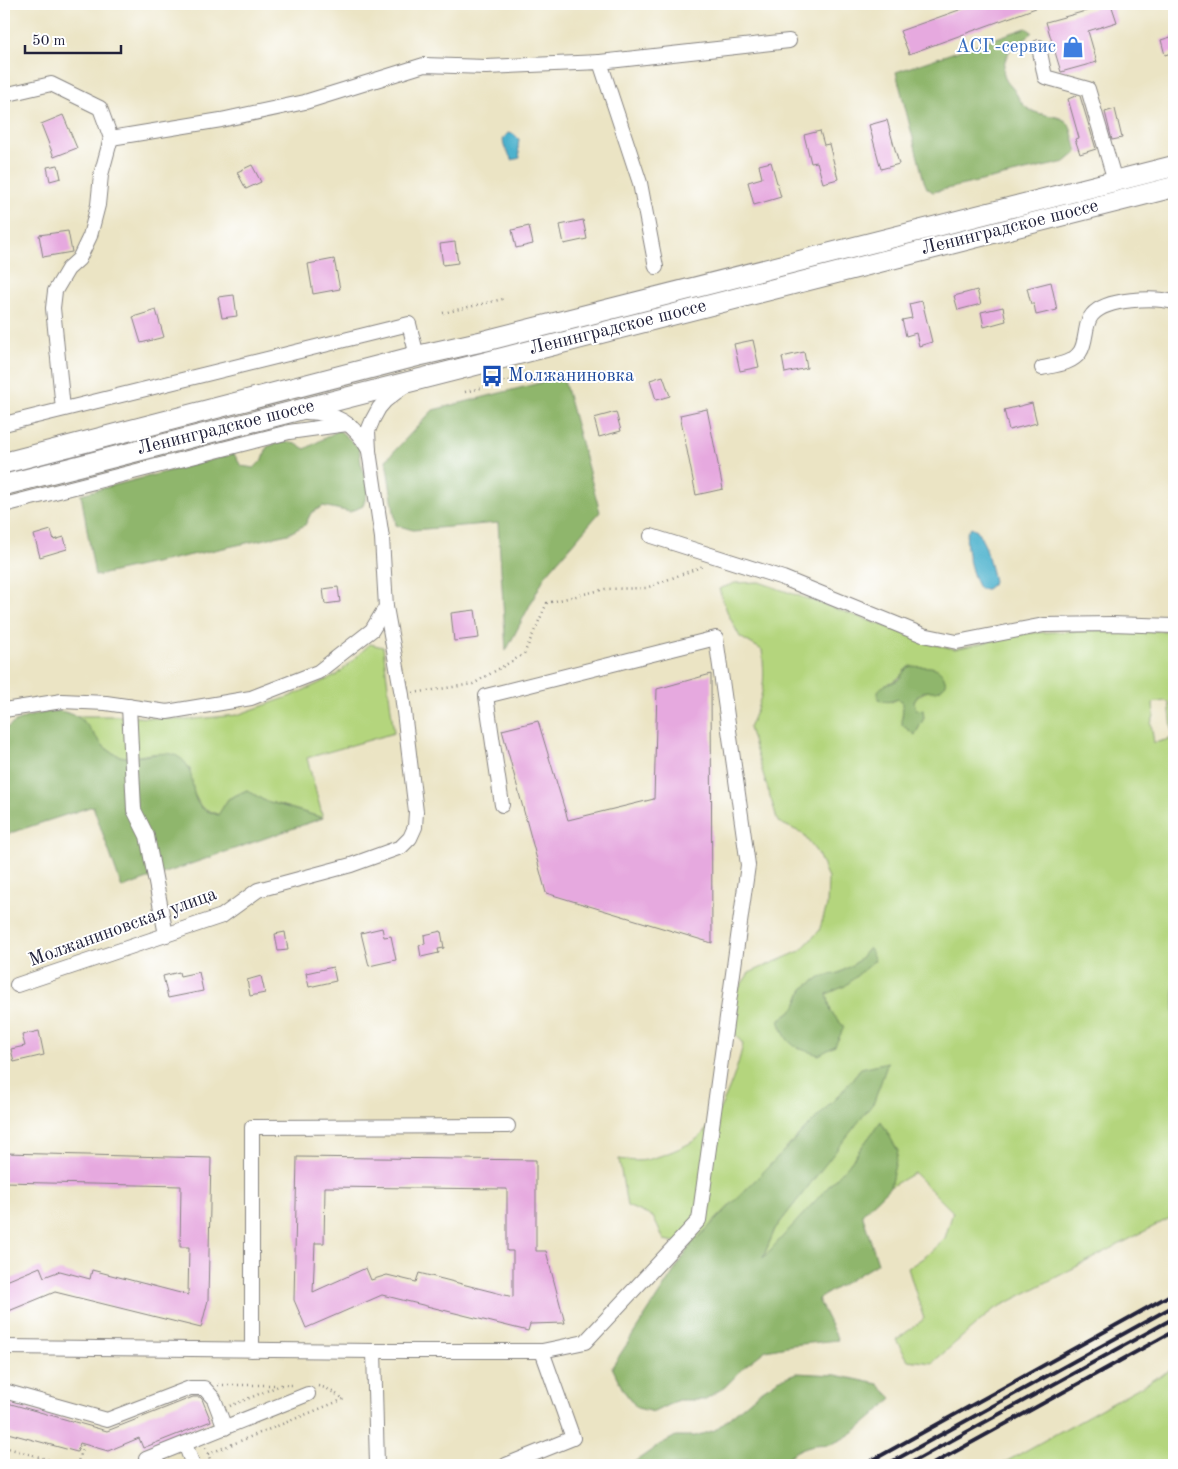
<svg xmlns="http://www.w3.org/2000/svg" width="1178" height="1469" font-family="'Old Standard TT',serif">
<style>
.green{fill:#b4d57d;stroke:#6b7c5c;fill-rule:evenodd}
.forest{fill:#8fb66c;stroke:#586c54}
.water{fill:#4eb2cd;stroke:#386a84}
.building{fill:#e6a9df;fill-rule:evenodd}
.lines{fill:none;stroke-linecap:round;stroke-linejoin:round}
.minor-casing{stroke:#868380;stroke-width:16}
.highway-casing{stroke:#868380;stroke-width:22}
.path{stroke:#868380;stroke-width:2.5;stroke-dasharray:1 4;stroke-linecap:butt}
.minor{stroke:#fff;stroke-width:14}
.highway{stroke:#fff;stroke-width:20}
.rail{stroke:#22223b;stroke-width:4}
.labels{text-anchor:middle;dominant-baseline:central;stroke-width:4;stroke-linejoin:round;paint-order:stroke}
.shop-label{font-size:19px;fill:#366cbe;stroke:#fff;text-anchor:end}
.street-label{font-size:19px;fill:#22223b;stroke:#fff}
.transit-label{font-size:19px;fill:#164399;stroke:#fff;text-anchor:start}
</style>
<rect width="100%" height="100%" fill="#fff"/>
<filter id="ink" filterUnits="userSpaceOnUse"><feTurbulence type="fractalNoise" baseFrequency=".02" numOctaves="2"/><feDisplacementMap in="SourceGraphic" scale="10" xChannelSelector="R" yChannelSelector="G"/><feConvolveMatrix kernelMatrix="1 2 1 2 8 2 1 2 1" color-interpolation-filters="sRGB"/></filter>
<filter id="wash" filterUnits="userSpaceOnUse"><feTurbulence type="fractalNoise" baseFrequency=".0096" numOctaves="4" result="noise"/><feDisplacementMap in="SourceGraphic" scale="20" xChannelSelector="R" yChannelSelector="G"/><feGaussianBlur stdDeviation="1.12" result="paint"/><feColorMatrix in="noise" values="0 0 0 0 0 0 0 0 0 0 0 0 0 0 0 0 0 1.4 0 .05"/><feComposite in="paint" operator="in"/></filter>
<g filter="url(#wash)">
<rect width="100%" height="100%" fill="#ebe4c4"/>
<g class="green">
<path d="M759 582 899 631 927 643 955 649 1027 633 1100 630 1174 631V1216L993 1310 932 1363 908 1360 896 1340 924 1319 908 1268 926 1256 945 1238 953 1212 914 1173 890 1187 897 1151 881 1122 849 1164 762 1260 775 1229 873 1102 861 1068 841 1093 691 1245 664 1240 653 1217 627 1206 619 1159C627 1160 637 1162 646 1160 657 1158 691 1145 699 1137 721 1118 737 1072 743 1044L727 1024 733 997 749 973 800 951 819 931 827 906 828 878 818 854 802 833 778 822 749 728C763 696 766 685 762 650L740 637 728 614 719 589 735 583ZM910 666 917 667 940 690C928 690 920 692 914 702L916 709 924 717 915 735 902 718 904 703 898 699 891 702 888 683C900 681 901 672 910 666ZM1165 701 1169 702 1173 738 1154 743 1151 723 1154 716 1153 703ZM869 948 845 986 827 993 831 1012 843 1027 779 1020 795 1008 803 989 820 977 839 973 857 962Z"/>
<path d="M370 644 383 647 394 733 307 758 323 818 263 800 247 790 228 799 219 815 201 807 192 790 190 769C182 765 167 755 159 754 149 752 133 760 120 756 104 752 89 728 77 716H120L186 720 237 715 291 696 337 675Z"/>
<polygon points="1174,1368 1174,1459 1168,1465 1000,1465"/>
</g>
<g class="forest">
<path d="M1026 28 1032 32C1026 39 1023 38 1017 43 1008 49 1000 68 1005 78 1007 83 1011 86 1014 90 1020 100 1023 108 1035 112 1044 116 1061 115 1068 123 1071 126 1075 146 1077 152L1065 162 933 192 927 188 924 181 896 72Z"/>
<polygon points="563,377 600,512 545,576 506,651 498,523 413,530 396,525 386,460 433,410"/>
<path d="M339 430 359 448 361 463 369 488 363 506 350 512 323 506 311 513 305 525 288 534 95 576 81 494 234 454 241 466 254 468 263 459 267 447C284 440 290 440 305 449Z"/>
<path d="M910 666C928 668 942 662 946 684 945 685 940 690 939 690 927 694 923 686 914 702L916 709 923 710 924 718 915 735 902 725 903 703 898 699C890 702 886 703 878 699V691C883 684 888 685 896 681 902 678 902 671 910 666Z"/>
<path d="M60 711C65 712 73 714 78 717 94 728 99 750 120 756 136 761 163 748 177 756 199 768 187 793 201 807 205 811 214 813 218 815L228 799 247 790 263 800 323 818 122 888 93 806 4 835V730C19 717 40 712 60 711Z"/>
<path d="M869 948 875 960 845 986 827 994 831 1012 844 1027 835 1046 819 1055C793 1047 787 1046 779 1020L795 1008 803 989 820 977 839 973 857 962Z"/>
<polygon points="888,1062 874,1102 775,1229 763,1258 849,1164 881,1121 898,1151 890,1187 862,1214 878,1263 818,1299 838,1340 792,1345 766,1350 745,1366 726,1386 704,1400 678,1400 654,1412 637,1408 623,1390 612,1367 691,1245 841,1093 861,1068"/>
<path d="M796 1373 836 1375 878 1384 892 1398C878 1413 850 1439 830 1444 823 1445 816 1444 810 1446 797 1449 788 1457 777 1465H630L659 1445 676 1436H695L715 1430 761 1391 778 1380Z"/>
</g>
<g class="water">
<polygon points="508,133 514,134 519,139 518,147 520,158 512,160 504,146 503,139"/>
<path d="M971 527 977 530 986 548 994 581 992 585 987 589H980C973 581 964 545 967 534 967 531 969 530 971 527Z"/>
</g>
<g id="blocks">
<g class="building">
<polygon points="976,4 1044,4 1044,5 909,54 900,31"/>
<polygon points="1111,4 1117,22 1088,31 1097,62 1061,72 1046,22"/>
<polygon points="1174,36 1174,52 1165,55 1161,40"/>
<polygon points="1078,95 1080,96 1096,149 1080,154 1075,139 1079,138 1068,99"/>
<polygon points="1115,109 1122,138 1112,140 1105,112"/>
<polygon points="63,115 77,148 54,157 41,124"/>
<polygon points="887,120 899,164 881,169 869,125"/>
<polygon points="820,131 824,145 829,144 838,179 823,183 817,162 811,163 804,135"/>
<polygon points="771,162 781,197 754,205 748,182 762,178 759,165"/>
<polygon points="58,165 61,178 50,181 47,167"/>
<polygon points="252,165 261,182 246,189 237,172"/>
<polygon points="583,220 587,239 564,244 560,225"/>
<polygon points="529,226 533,244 516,248 512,230"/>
<polygon points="68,231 72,252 43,257 39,235"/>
<polygon points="455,242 458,263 443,265 440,244"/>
<polygon points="334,259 340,289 313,294 308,264"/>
<polygon points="1051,282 1057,310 1036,315 1034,304 1031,304 1027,288"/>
<polygon points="977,290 981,304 958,310 954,296"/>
<polygon points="234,295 237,316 222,318 218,297"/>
<polygon points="922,301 932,342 919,346 916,333 906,336 902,320 912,318 909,304"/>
<polygon points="1003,307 1006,321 984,327 981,312"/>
<polygon points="156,310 164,337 141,343 133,317"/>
<polygon points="753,340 759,367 740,371 734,344"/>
<polygon points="804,352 807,368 785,373 782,357"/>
<polygon points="663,376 670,396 656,400 650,380"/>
<polygon points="1032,403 1037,423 1009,430 1004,410"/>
<polygon points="707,409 723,489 696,495 680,415"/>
<polygon points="616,412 621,431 599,437 594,418"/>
<polygon points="51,530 54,540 64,537 67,549 40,557 34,535"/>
<polygon points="338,587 340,602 325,604 323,589"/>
<polygon points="475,610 479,638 454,641 451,613"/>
<polygon points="711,674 712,943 546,893 502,730 538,721 568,820 654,799 657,689"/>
<polygon points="382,928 384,937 391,936 396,960 369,966 361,933"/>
<polygon points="441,931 444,948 438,949 439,953 421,957 419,945 425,944 424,935"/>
<polygon points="285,932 288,950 278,951 275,934"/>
<polygon points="333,967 336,981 309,987 306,973"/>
<polygon points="179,972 180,976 199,972 203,991 168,998 163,976"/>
<polygon points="261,976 265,993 250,996 247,980"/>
<polygon points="39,1031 44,1055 14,1062 11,1049 25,1046 22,1035"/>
<polygon points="4,1153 211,1158 208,1300 201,1328 55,1292 4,1313 4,1282 40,1267 44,1277 60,1271 90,1279 92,1270 188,1295 189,1247 180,1247 181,1186 4,1182"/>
<path d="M297 1157 536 1160V1251H546L565 1323 530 1324 528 1331 382 1295 306 1328 294 1300ZM325 1187 507 1189V1251H513V1297L419 1273 416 1282 387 1275 371 1280 366 1268 313 1292 315 1243H324Z"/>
<polygon points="193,1397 200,1397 202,1399 211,1421 143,1448 139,1438 108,1451 80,1443 77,1452 4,1432 4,1402 107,1431"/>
</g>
</g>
</g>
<g filter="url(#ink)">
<use href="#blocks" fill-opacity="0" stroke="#868380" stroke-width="1"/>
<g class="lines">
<g class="minor-casing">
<g id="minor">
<polyline points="1039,47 1045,77 1088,89 1115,181"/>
<polyline points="600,62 789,41"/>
<polyline points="4,95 51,84 100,108 111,138 221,120 305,102 424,65 486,67 600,62 640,183 656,267"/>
<path d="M1042 368C1055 365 1072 364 1080 352 1087 342 1084 324 1092 315 1106 298 1155 297 1174 302"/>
<polyline points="63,409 53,308 55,291 68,269 79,259 90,236 98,205 101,175 111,138"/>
<path d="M306 412C337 413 354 423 369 450"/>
<polyline points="4,424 409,324 417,356"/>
<polyline points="4,505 289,432 347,424"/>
<polyline points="651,536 783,578 923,635 957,642 1044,625 1111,624 1174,626"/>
<polyline points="129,706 134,810 147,836 166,935"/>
<polyline points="4,710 62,701 106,703 167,712 251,698 318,672 372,630 386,607"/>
<polyline points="17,985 222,916 258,890 351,865 401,847 410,838 415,827 416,812 402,695 386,607 382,538 369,451 368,431 373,419 379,408 385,401 403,387"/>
<polyline points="4,1347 374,1351 542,1351 585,1342 699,1220 748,865 716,638 486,696 502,805"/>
<polyline points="252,1350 252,1127 508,1126"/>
<polyline points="374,1351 377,1465"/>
<polyline points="4,1391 107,1420 190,1388 204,1388 214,1399 225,1428"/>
<polyline points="185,1444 193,1465"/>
<polyline points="146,1459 308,1394"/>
<polyline points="506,1465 573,1438 542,1351"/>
</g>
</g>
<g class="highway-casing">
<g id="highway">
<polyline points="4,463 417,356 484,341 1174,166"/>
<polyline points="4,485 1174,187"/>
</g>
</g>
<g class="path">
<polyline points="443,313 503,299"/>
<polyline points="465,392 520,378"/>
<polyline points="413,693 473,684 524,654 547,603 605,589 646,588 703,566"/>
<polyline points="218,1385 278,1385"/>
<polyline points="230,1406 281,1385 292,1385"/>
<polyline points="4,1447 68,1465"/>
<polyline points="206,1448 212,1465"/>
<polyline points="208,1454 344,1399 326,1388 318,1386"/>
<polyline points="31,1465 39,1458"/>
<polyline points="77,1465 83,1444"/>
<polyline points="81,1465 86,1463 98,1465"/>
</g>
<use href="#minor" class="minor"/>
<use href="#highway" class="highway"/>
<g class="rail">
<polyline points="864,1465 1174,1293"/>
<polyline points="886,1465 1174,1306"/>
<polyline points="907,1465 1174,1318"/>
<polyline points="931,1465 1174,1331"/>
</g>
</g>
</g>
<defs>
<g id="shop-bare" transform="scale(1.725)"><path d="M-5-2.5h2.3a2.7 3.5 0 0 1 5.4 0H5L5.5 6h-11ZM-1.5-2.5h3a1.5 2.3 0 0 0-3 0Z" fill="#3f7fe0" stroke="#fff" stroke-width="2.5" paint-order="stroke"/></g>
<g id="bus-bare" transform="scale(1.725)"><path d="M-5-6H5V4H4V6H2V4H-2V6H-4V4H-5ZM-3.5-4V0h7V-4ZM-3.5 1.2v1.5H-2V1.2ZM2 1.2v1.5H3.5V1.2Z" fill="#1a4fb4" stroke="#fff" stroke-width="2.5" paint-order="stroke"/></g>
</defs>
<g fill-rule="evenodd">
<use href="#shop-bare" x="1073" y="47"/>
<use href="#bus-bare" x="492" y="376"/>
</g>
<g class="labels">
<g class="shop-label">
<text x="1056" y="47">АСГ-сервис</text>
</g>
<g class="street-label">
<text transform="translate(1010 228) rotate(-14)">Ленинградское шоссе</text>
<text transform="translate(618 328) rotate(-14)">Ленинградское шоссе</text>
<text transform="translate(226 428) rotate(-14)">Ленинградское шоссе</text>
<text transform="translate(123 928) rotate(-20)">Молжаниновская улица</text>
</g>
<g class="transit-label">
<text x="508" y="376">Молжаниновка</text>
</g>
</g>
<rect width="1178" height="1469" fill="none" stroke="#fff" stroke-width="20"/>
<path d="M25 45v8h96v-8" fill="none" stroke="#22223b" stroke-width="2.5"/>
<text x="32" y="45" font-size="15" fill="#22223b" stroke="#ffffff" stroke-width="4" paint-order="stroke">50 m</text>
</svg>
